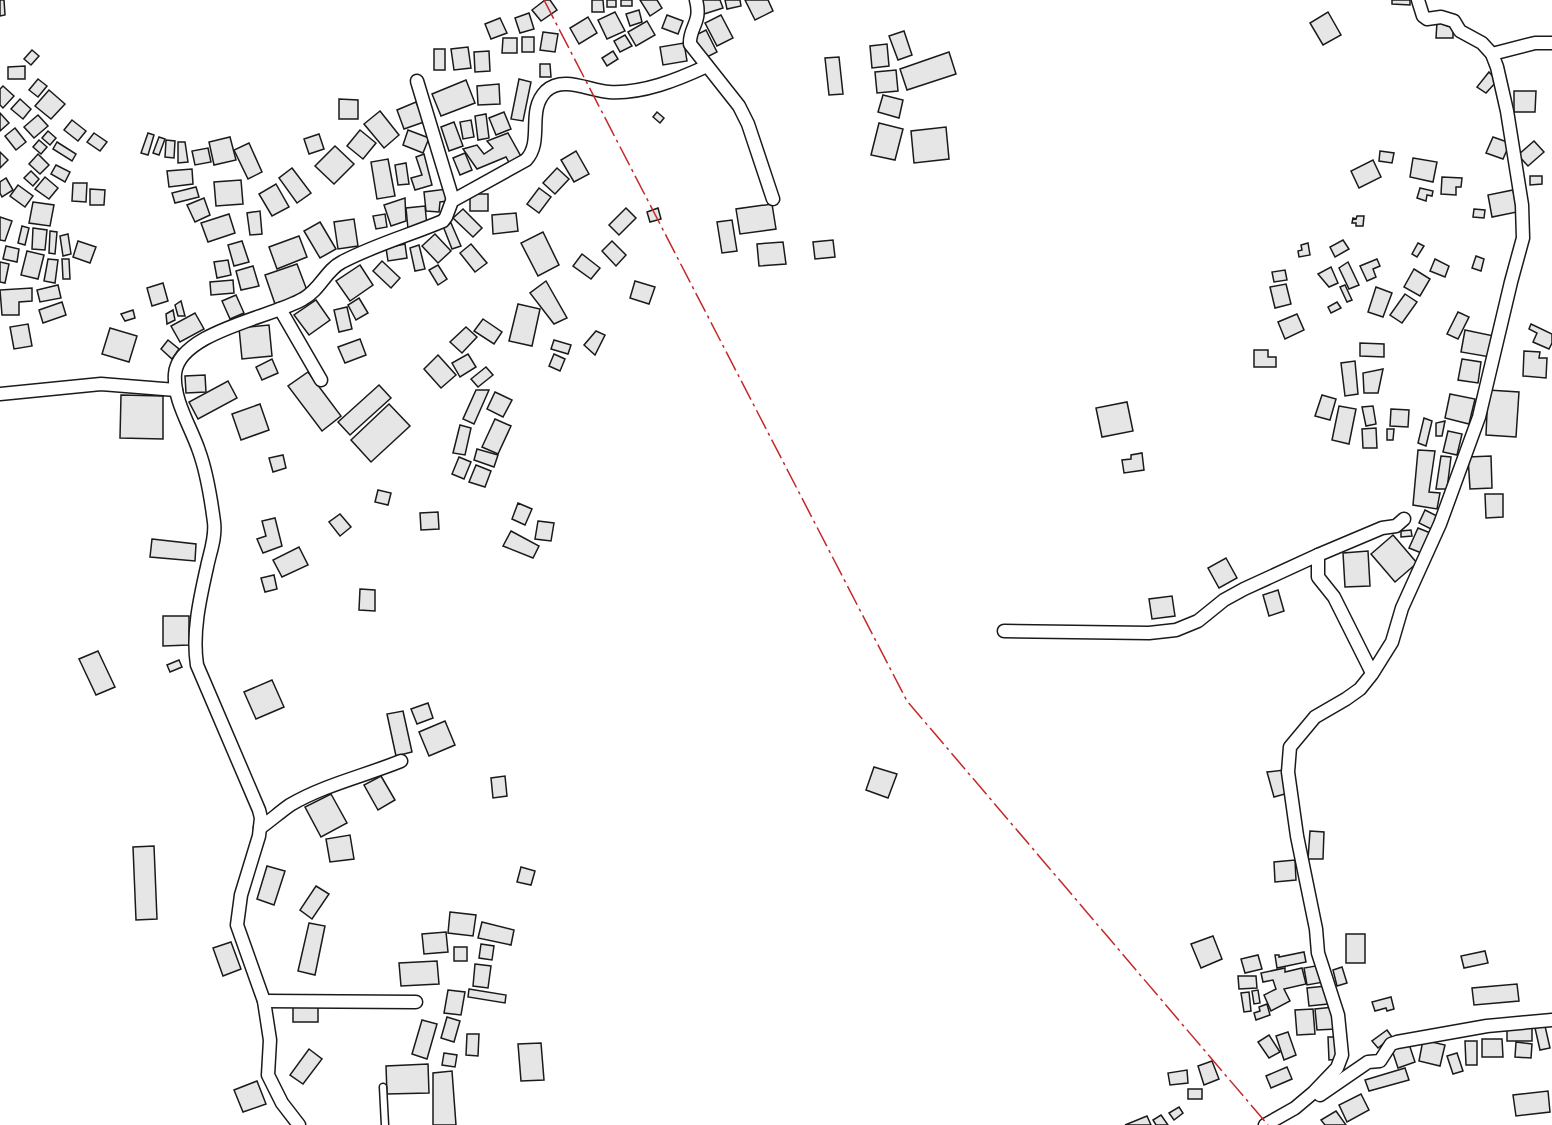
<svg xmlns="http://www.w3.org/2000/svg" width="1552" height="1125" font-family="'DM Sans',sans-serif">
<style>
.building{fill:#e6e6e6;stroke:#1a1a1a;stroke-width:1.5}
.lines{fill:none;stroke-linecap:round;stroke-linejoin:round}
.lane-casing{stroke:#1a1a1a;stroke-width:9}
.street-casing{stroke:#1a1a1a;stroke-width:15}
.lane{stroke:#fff;stroke-width:6}
.street{stroke:#fff;stroke-width:12}
.power{stroke:#c62828;stroke-width:1.5;stroke-dasharray:21 4.5 3 4.5;stroke-linecap:butt}
</style>
<rect width="100%" height="100%" fill="#fff"/>
<g class="building">
<polygon points="0,0 4,0 5,15 0,16"/>
<polygon points="545,0 550,0 557,10 541,21 532,10"/>
<polygon points="592,0 603,0 604,12 592,12"/>
<rect x="607" y="0" width="9" height="7"/>
<rect x="621" y="0" width="11" height="6"/>
<polygon points="640,0 657,0 662,8 650,16"/>
<polygon points="699,0 720,0 723,8 704,14"/>
<polygon points="725,0 740,0 741,6 727,9"/>
<polygon points="745,0 768,0 773,11 755,20"/>
<polygon points="1392,0 1410,0 1410,5 1392,4"/>
<polygon points="639,10 642,22 630,26 626,14"/>
<polygon points="615,12 625,31 607,39 598,20"/>
<polygon points="1328,12 1341,35 1323,45 1310,23"/>
<polygon points="529,13 534,29 520,33 515,18"/>
<polygon points="667,15 683,21 678,34 662,28"/>
<polygon points="721,15 733,38 717,46 705,23"/>
<polygon points="588,17 597,33 579,44 570,28"/>
<polygon points="500,18 507,33 491,39 485,24"/>
<polygon points="647,21 655,35 636,46 628,32"/>
<polygon points="1437,22 1447,22 1447,26 1453,27 1453,38 1436,38"/>
<polygon points="706,30 717,52 703,59 692,37"/>
<polygon points="904,31 912,55 898,60 889,36"/>
<polygon points="543,32 558,34 555,52 540,50"/>
<polygon points="625,35 632,46 620,52 614,41"/>
<rect x="522" y="37" width="12" height="15"/>
<polygon points="503,38 517,38 517,53 502,53"/>
<polygon points="684,43 687,61 663,65 660,47"/>
<polygon points="887,44 889,66 872,68 870,46"/>
<polygon points="468,47 471,68 454,70 451,49"/>
<rect x="434" y="49" width="11" height="21"/>
<polygon points="32,50 39,56 31,65 24,59"/>
<polygon points="489,51 490,71 475,72 474,52"/>
<polygon points="613,51 618,59 607,66 602,58"/>
<polygon points="949,52 956,74 907,90 900,69"/>
<polygon points="839,57 843,94 829,95 825,58"/>
<polygon points="540,64 550,64 551,77 540,77"/>
<polygon points="25,66 25,79 8,79 8,67"/>
<polygon points="896,70 898,91 877,93 875,72"/>
<polygon points="1489,72 1497,81 1486,93 1477,87"/>
<polygon points="38,79 47,86 38,97 29,90"/>
<polygon points="519,79 531,82 523,121 511,119"/>
<polygon points="466,80 475,103 441,116 432,94"/>
<polygon points="499,84 500,104 478,105 477,86"/>
<polygon points="3,86 14,96 3,108 0,105 0,89"/>
<polygon points="49,90 65,104 51,119 35,106"/>
<polygon points="1514,91 1536,91 1535,112 1514,112"/>
<polygon points="883,95 903,100 899,118 878,112"/>
<polygon points="20,99 31,109 23,119 11,109"/>
<polygon points="339,99 358,100 358,119 339,119"/>
<polygon points="416,102 424,122 404,129 397,110"/>
<polygon points="380,111 399,135 384,148 364,124"/>
<polygon points="504,112 511,129 496,135 489,118"/>
<polygon points="657,112 664,118 660,123 653,117"/>
<polygon points="0,113 9,123 0,131"/>
<polygon points="486,114 489,138 478,140 475,116"/>
<polygon points="38,115 48,126 34,138 24,127"/>
<polygon points="72,120 86,131 78,141 64,130"/>
<polygon points="471,120 474,137 463,139 460,122"/>
<polygon points="454,122 463,146 449,151 441,127"/>
<polygon points="879,123 903,129 895,160 871,155"/>
<polygon points="946,127 949,159 914,163 911,131"/>
<polygon points="15,128 26,142 16,150 5,136"/>
<polygon points="360,130 376,143 363,159 347,146"/>
<polygon points="408,130 429,138 423,153 403,145"/>
<polygon points="48,131 56,138 50,145 42,138"/>
<polygon points="94,133 107,142 100,151 87,142"/>
<polygon points="148,133 154,135 148,155 141,153"/>
<polygon points="508,133 523,160 511,166 506,157 477,169 463,149 477,145 484,154 493,148 487,141"/>
<polygon points="319,134 324,149 309,154 304,139"/>
<polygon points="159,137 165,139 159,155 153,153"/>
<polygon points="230,137 236,160 214,165 209,142"/>
<polygon points="1493,137 1510,143 1503,159 1486,153"/>
<polygon points="39,140 47,147 41,154 33,147"/>
<polygon points="166,140 175,141 174,158 165,157"/>
<polygon points="1534,141 1544,152 1528,166 1518,155"/>
<polygon points="57,142 76,154 72,161 53,149"/>
<polygon points="178,142 185,142 188,162 178,163"/>
<polygon points="249,143 262,172 248,179 234,150"/>
<polygon points="335,146 354,164 334,184 315,166"/>
<polygon points="208,148 211,162 195,165 192,151"/>
<polygon points="576,151 589,174 574,182 561,160"/>
<polygon points="1380,151 1394,153 1392,163 1379,161"/>
<polygon points="0,152 8,160 0,168"/>
<polygon points="465,153 472,170 460,175 453,158"/>
<polygon points="38,154 49,165 40,174 29,164"/>
<polygon points="424,154 432,185 415,190 411,178 422,175 416,157"/>
<polygon points="1413,158 1437,162 1433,182 1410,177"/>
<polygon points="388,159 395,196 377,199 371,162"/>
<polygon points="1373,160 1381,177 1359,188 1351,171"/>
<polygon points="406,163 409,184 398,185 395,165"/>
<polygon points="56,165 70,172 65,182 51,174"/>
<polygon points="292,168 311,193 297,203 279,178"/>
<polygon points="557,168 569,179 555,194 543,183"/>
<polygon points="192,169 193,184 169,187 167,171"/>
<polygon points="31,171 39,179 33,186 24,178"/>
<polygon points="1530,176 1542,176 1542,184 1530,185"/>
<polygon points="45,177 58,188 49,199 35,189"/>
<polygon points="1442,177 1462,178 1461,187 1456,187 1456,195 1441,194"/>
<polygon points="6,178 13,190 2,197 0,193 0,182"/>
<polygon points="241,180 243,204 216,206 214,182"/>
<polygon points="73,183 87,183 86,202 72,201"/>
<polygon points="276,184 289,207 272,216 259,194"/>
<polygon points="18,185 33,196 25,207 10,196"/>
<polygon points="196,187 199,197 175,203 172,193"/>
<polygon points="539,188 551,197 539,213 527,204"/>
<polygon points="1420,188 1433,191 1432,196 1427,195 1426,201 1417,198"/>
<polygon points="90,189 105,190 104,205 90,205"/>
<polygon points="447,189 448,201 440,202 439,212 426,211 424,192"/>
<polygon points="1513,190 1517,212 1492,217 1488,195"/>
<rect x="470" y="194" width="18" height="17"/>
<polygon points="204,198 210,215 195,222 187,205"/>
<polygon points="405,198 406,221 391,226 384,205"/>
<polygon points="33,202 54,205 50,226 29,223"/>
<polygon points="772,204 776,229 740,234 736,209"/>
<polygon points="425,206 427,226 408,229 406,208"/>
<polygon points="626,208 636,218 619,235 609,225"/>
<polygon points="658,208 661,219 650,222 647,212"/>
<polygon points="463,209 482,228 473,237 453,218"/>
<polygon points="1474,209 1485,210 1484,218 1473,217"/>
<polygon points="260,211 262,234 250,235 247,213"/>
<polygon points="516,213 518,231 493,234 492,215"/>
<polygon points="229,214 235,233 208,242 201,223"/>
<polygon points="385,214 387,227 376,229 373,216"/>
<polygon points="1357,216 1364,216 1363,226 1356,226 1356,223 1352,223 1353,218 1356,219"/>
<polygon points="0,217 12,221 5,241 0,240"/>
<polygon points="354,219 358,246 338,249 334,222"/>
<polygon points="732,220 737,251 722,253 717,222"/>
<polygon points="320,222 336,249 320,258 304,231"/>
<polygon points="451,223 461,246 452,249 443,226"/>
<polygon points="22,226 29,228 25,245 18,243"/>
<polygon points="33,228 47,230 45,250 32,249"/>
<polygon points="50,231 57,232 55,254 49,253"/>
<polygon points="543,232 559,265 538,276 521,243"/>
<polygon points="68,234 71,254 63,256 60,236"/>
<polygon points="435,234 451,251 438,263 422,246"/>
<polygon points="299,236 307,257 277,269 269,247"/>
<polygon points="833,240 835,257 815,259 813,242"/>
<polygon points="1343,240 1349,249 1335,257 1330,247"/>
<polygon points="78,241 96,247 90,263 73,257"/>
<polygon points="242,241 249,262 234,266 228,245"/>
<polygon points="612,241 626,255 616,266 602,251"/>
<polygon points="783,242 786,264 759,266 757,244"/>
<polygon points="1308,243 1310,255 1299,257 1298,251 1302,250 1301,245"/>
<polygon points="1418,243 1424,246 1417,257 1412,254"/>
<polygon points="405,244 407,258 388,261 386,248"/>
<polygon points="471,244 487,263 475,272 460,253"/>
<polygon points="419,245 425,269 415,271 410,248"/>
<polygon points="6,246 19,249 17,262 3,259"/>
<polygon points="27,251 44,255 38,279 21,275"/>
<polygon points="582,254 600,268 591,279 573,266"/>
<polygon points="1476,256 1484,259 1481,271 1472,268"/>
<polygon points="48,259 58,260 55,283 44,281"/>
<polygon points="62,259 69,259 70,279 63,279"/>
<polygon points="1377,259 1380,266 1373,269 1376,277 1367,281 1360,266"/>
<polygon points="1435,259 1449,266 1445,277 1430,271"/>
<polygon points="228,260 231,275 217,278 214,262"/>
<polygon points="382,261 400,278 391,288 373,271"/>
<polygon points="0,262 9,264 5,283 0,282"/>
<polygon points="1348,262 1359,285 1349,289 1339,268"/>
<polygon points="297,264 308,293 275,304 265,275"/>
<polygon points="360,265 373,285 350,301 336,281"/>
<polygon points="438,265 447,279 438,285 429,270"/>
<polygon points="253,266 259,286 241,290 236,271"/>
<polygon points="1331,267 1338,283 1329,287 1318,274"/>
<polygon points="1414,269 1430,279 1420,296 1404,287"/>
<polygon points="1285,270 1287,280 1274,282 1272,272"/>
<polygon points="233,280 234,293 211,295 210,282"/>
<polygon points="546,281 567,318 554,324 530,293"/>
<polygon points="635,281 655,287 649,304 630,298"/>
<polygon points="163,283 168,301 152,306 147,288"/>
<polygon points="1286,284 1291,304 1275,308 1270,287"/>
<polygon points="58,285 61,298 40,302 37,290"/>
<polygon points="1345,285 1352,300 1347,302 1340,287"/>
<polygon points="1376,287 1392,293 1383,317 1368,312"/>
<polygon points="32,288 32,301 19,302 19,315 2,315 0,290"/>
<polygon points="1405,294 1417,302 1402,323 1390,315"/>
<polygon points="236,295 244,313 230,319 222,301"/>
<polygon points="359,298 368,313 356,320 348,305"/>
<polygon points="316,300 330,320 309,335 294,315"/>
<polygon points="181,301 185,316 178,316 175,305"/>
<polygon points="62,302 66,315 43,323 39,310"/>
<polygon points="1337,302 1341,308 1331,313 1328,307"/>
<polygon points="518,304 540,309 532,346 509,341"/>
<polygon points="347,307 352,329 339,332 334,310"/>
<polygon points="133,310 135,318 125,321 121,314"/>
<polygon points="173,310 175,320 167,324 166,314"/>
<polygon points="1458,312 1469,317 1458,339 1447,334"/>
<polygon points="195,313 204,329 180,342 171,326"/>
<polygon points="1297,314 1304,330 1285,339 1278,322"/>
<polygon points="483,319 502,332 494,344 474,331"/>
<polygon points="28,324 32,346 14,349 10,327"/>
<polygon points="1531,324 1552,334 1552,343 1549,349 1533,342 1537,333 1529,329"/>
<polygon points="269,325 272,356 242,359 239,328"/>
<polygon points="466,327 477,337 462,353 450,342"/>
<polygon points="110,328 137,336 129,362 102,354"/>
<polygon points="1465,330 1494,336 1490,357 1461,352"/>
<polygon points="596,331 605,335 595,355 584,345"/>
<polygon points="360,339 366,355 345,363 338,347"/>
<polygon points="168,340 179,349 172,359 161,349"/>
<polygon points="554,340 571,345 568,354 551,349"/>
<polygon points="1360,343 1384,344 1384,357 1360,356"/>
<polygon points="1254,350 1268,350 1268,357 1276,357 1276,367 1254,367"/>
<polygon points="1524,351 1540,352 1539,358 1547,358 1546,378 1523,376"/>
<polygon points="468,354 476,367 460,377 452,363"/>
<polygon points="554,354 565,359 560,371 549,366"/>
<polygon points="438,355 456,375 441,388 424,369"/>
<polygon points="272,359 278,373 262,380 256,367"/>
<polygon points="1462,359 1481,362 1478,383 1458,380"/>
<polygon points="1355,361 1358,394 1345,396 1341,363"/>
<polygon points="486,367 493,375 478,387 471,379"/>
<polygon points="1383,369 1378,393 1364,393 1363,373"/>
<polygon points="308,372 341,416 322,431 288,386"/>
<polygon points="205,375 206,392 186,393 185,376"/>
<polygon points="228,381 237,398 198,419 189,402"/>
<polygon points="379,385 391,398 350,435 338,422"/>
<polygon points="476,390 489,390 474,424 463,419"/>
<polygon points="1488,390 1519,392 1516,437 1486,435"/>
<polygon points="495,392 512,400 503,417 487,409"/>
<polygon points="1450,394 1475,399 1469,424 1445,418"/>
<polygon points="121,395 163,396 163,439 120,438"/>
<polygon points="1322,395 1336,399 1330,420 1315,416"/>
<polygon points="1127,402 1133,431 1102,437 1096,408"/>
<polygon points="260,404 269,430 241,440 232,414"/>
<polygon points="389,404 410,426 371,462 351,440"/>
<polygon points="1339,406 1356,409 1349,444 1332,440"/>
<polygon points="1373,406 1376,424 1366,426 1362,407"/>
<polygon points="1391,409 1409,410 1408,427 1390,426"/>
<polygon points="1424,418 1432,421 1426,446 1418,443"/>
<polygon points="495,419 511,426 498,454 482,447"/>
<polygon points="1445,421 1442,436 1436,436 1436,423"/>
<polygon points="460,425 471,428 465,455 453,453"/>
<polygon points="1376,428 1377,448 1363,448 1362,429"/>
<polygon points="1387,429 1394,429 1393,440 1387,440"/>
<polygon points="1448,431 1462,434 1457,455 1443,452"/>
<polygon points="477,449 498,455 494,467 474,460"/>
<polygon points="1418,450 1435,451 1429,492 1440,493 1437,509 1413,505"/>
<polygon points="1142,453 1144,470 1124,473 1122,460 1131,459 1131,455"/>
<polygon points="283,455 286,468 273,472 269,458"/>
<polygon points="1441,456 1451,457 1447,489 1436,489"/>
<polygon points="1491,456 1492,488 1470,489 1468,457"/>
<polygon points="459,457 471,462 464,479 452,474"/>
<polygon points="476,465 491,471 485,487 469,482"/>
<polygon points="378,490 391,493 388,505 375,502"/>
<polygon points="1485,494 1503,494 1503,517 1486,518"/>
<polygon points="518,503 532,509 525,525 512,519"/>
<polygon points="1425,510 1439,517 1433,530 1419,523"/>
<polygon points="438,512 439,529 421,530 420,513"/>
<polygon points="340,514 351,527 340,536 329,522"/>
<polygon points="275,518 282,546 263,553 257,539 266,536 262,521"/>
<polygon points="538,521 554,523 551,541 535,539"/>
<polygon points="1418,528 1433,534 1424,554 1409,548"/>
<polygon points="1411,530 1412,536 1401,537 1401,531"/>
<polygon points="511,531 539,546 533,558 503,546"/>
<polygon points="1393,535 1417,563 1395,582 1371,554"/>
<polygon points="152,539 196,544 195,561 150,557"/>
<polygon points="299,547 308,565 282,577 273,560"/>
<polygon points="1368,551 1370,586 1345,587 1343,553"/>
<polygon points="1226,558 1237,578 1219,588 1208,568"/>
<polygon points="274,575 277,589 265,592 261,578"/>
<polygon points="360,589 375,590 375,611 359,610"/>
<polygon points="1278,590 1284,611 1269,616 1263,595"/>
<polygon points="1172,596 1175,616 1152,619 1149,599"/>
<polygon points="163,616 189,616 189,645 163,646"/>
<polygon points="98,651 115,687 96,695 79,659"/>
<polygon points="179,660 182,667 170,672 167,665"/>
<polygon points="272,680 284,707 256,719 244,692"/>
<polygon points="428,703 433,718 417,724 411,709"/>
<polygon points="403,711 412,752 396,756 387,714"/>
<polygon points="445,721 455,745 429,756 419,732"/>
<polygon points="874,767 897,774 888,798 866,790"/>
<polygon points="1284,770 1285,794 1274,797 1267,772"/>
<polygon points="381,776 395,800 378,810 364,785"/>
<polygon points="505,776 507,796 493,798 491,778"/>
<polygon points="331,794 347,823 321,837 305,807"/>
<polygon points="1310,831 1324,832 1323,859 1308,859"/>
<polygon points="350,835 354,859 330,862 326,839"/>
<polygon points="154,846 157,919 136,920 133,847"/>
<polygon points="1295,860 1296,880 1275,882 1274,862"/>
<polygon points="267,866 285,871 274,905 257,899"/>
<polygon points="521,867 535,871 531,885 517,882"/>
<polygon points="316,886 329,894 312,919 300,910"/>
<polygon points="450,912 476,915 473,936 448,933"/>
<polygon points="482,922 514,930 511,945 478,938"/>
<polygon points="309,923 325,926 315,975 298,971"/>
<polygon points="446,932 448,952 424,954 422,934"/>
<rect x="1346" y="934" width="19" height="29"/>
<polygon points="1213,936 1222,959 1201,968 1191,944"/>
<polygon points="231,942 241,969 223,976 213,948"/>
<polygon points="481,944 494,946 492,960 479,958"/>
<rect x="454" y="947" width="13" height="14"/>
<polygon points="1485,951 1488,963 1464,968 1461,956"/>
<polygon points="1304,952 1306,962 1277,968 1275,955 1279,955 1279,957"/>
<polygon points="1258,955 1262,969 1245,973 1241,959"/>
<polygon points="437,961 439,984 401,986 399,963"/>
<polygon points="475,964 491,966 488,988 473,986"/>
<polygon points="1321,965 1324,982 1307,985 1304,968"/>
<polygon points="1342,967 1347,983 1337,986 1333,970"/>
<polygon points="1285,968 1285,972 1302,968 1306,984 1284,989 1290,1001 1271,1011 1264,995 1276,989 1273,980 1263,982 1261,973"/>
<polygon points="1238,976 1256,976 1257,988 1239,989"/>
<polygon points="1517,984 1519,1001 1474,1005 1472,988"/>
<polygon points="1326,986 1328,1004 1309,1006 1307,988"/>
<polygon points="469,989 506,995 505,1003 468,997"/>
<polygon points="448,990 465,992 461,1015 444,1013"/>
<polygon points="1258,990 1260,1003 1254,1004 1252,991"/>
<polygon points="1249,992 1251,1011 1244,1012 1241,993"/>
<polygon points="1391,997 1394,1009 1387,1011 1386,1008 1375,1011 1372,1002"/>
<polygon points="1267,1004 1270,1015 1256,1020 1254,1013 1260,1011 1259,1007"/>
<rect x="293" y="1005" width="25" height="17"/>
<polygon points="1334,1007 1336,1029 1317,1030 1315,1009"/>
<polygon points="1313,1009 1315,1034 1297,1035 1295,1010"/>
<polygon points="447,1017 460,1021 454,1042 441,1038"/>
<polygon points="422,1020 437,1024 427,1059 412,1054"/>
<polygon points="1545,1026 1550,1048 1540,1050 1535,1028"/>
<rect x="1507" y="1028" width="25" height="13"/>
<polygon points="1387,1030 1392,1037 1378,1048 1372,1041"/>
<polygon points="1288,1032 1296,1055 1284,1060 1276,1036"/>
<polygon points="467,1034 479,1034 478,1056 466,1055"/>
<polygon points="1269,1035 1280,1052 1269,1058 1258,1042"/>
<polygon points="1328,1037 1340,1037 1341,1059 1329,1060"/>
<polygon points="1482,1039 1502,1039 1503,1057 1482,1057"/>
<polygon points="1423,1040 1445,1045 1440,1066 1419,1061"/>
<polygon points="1465,1041 1477,1041 1477,1065 1466,1065"/>
<polygon points="1516,1042 1532,1044 1531,1058 1515,1057"/>
<polygon points="541,1043 544,1080 521,1081 518,1044"/>
<polygon points="1409,1044 1415,1062 1398,1068 1392,1050"/>
<polygon points="309,1049 322,1059 303,1084 290,1075"/>
<polygon points="444,1053 457,1055 455,1067 442,1065"/>
<polygon points="1457,1053 1463,1071 1453,1074 1447,1056"/>
<polygon points="1212,1061 1219,1079 1204,1085 1198,1066"/>
<polygon points="428,1064 429,1093 387,1094 386,1066"/>
<polygon points="1287,1067 1292,1079 1271,1088 1266,1076"/>
<polygon points="1405,1068 1409,1080 1369,1091 1365,1080"/>
<polygon points="1187,1070 1188,1083 1170,1085 1168,1073"/>
<polygon points="452,1071 456,1125 433,1125 433,1073"/>
<polygon points="257,1081 266,1104 243,1112 234,1090"/>
<rect x="1188" y="1089" width="14" height="10"/>
<polygon points="1548,1091 1550,1112 1516,1116 1513,1095"/>
<polygon points="1361,1094 1369,1110 1347,1122 1339,1105"/>
<polygon points="1179,1107 1183,1113 1174,1120 1169,1113"/>
<polygon points="1336,1111 1346,1125 1325,1125 1321,1120"/>
<polygon points="1161,1115 1168,1125 1156,1125 1153,1120"/>
<polygon points="1147,1116 1151,1125 1125,1125"/>
</g>
<g class="lines">
<g class="lane-casing">
<polyline id="lane" points="383,1087 385,1125"/>
</g>
<g class="street-casing">
<g id="street">
<path d="M696 0C702 23 689 27 690 44L739 106 748 124 773 199"/>
<polyline points="1492,54 1535,43 1552,43"/>
<polyline points="417,81 453,200"/>
<polyline points="280,309 321,380"/>
<polyline points="0,394 101,384 176,390"/>
<polyline points="1318,555 1382,528 1396,526 1404,519"/>
<polyline points="1004,631 1149,633 1176,630 1198,621 1224,600 1244,589 1318,555 1318,577 1334,597 1372,673"/>
<path d="M260 828C270 821 280 812 290 805 324 785 364 776 401 761"/>
<polyline points="264,1001 416,1002"/>
<polyline points="1320,1095 1368,1062 1380,1061 1391,1044 1397,1042 1487,1026 1552,1020"/>
<path d="M299 1125 282 1103 268 1075 270 1040 264 1001 237 925 241 895 259 836 261 818 259 810 197 665C192 633 200 598 207 567 210 552 216 538 214 522 211 499 207 473 199 451 191 427 173 400 175 374 178 332 273 317 303 299 320 290 326 270 342 262 374 245 410 235 443 221L446 217 452 201 526 160C544 141 526 111 546 91 563 75 590 91 609 92 642 94 677 80 707 66"/>
<polyline points="1265,1125 1295,1108 1314,1092 1337,1068 1342,1055 1338,1015 1318,953 1316,929 1297,836 1288,772 1290,747 1315,717 1346,699 1360,689 1372,674 1392,642 1402,608 1440,524 1479,417 1511,282 1523,238 1522,205 1507,111 1497,67 1492,54 1482,43 1460,31 1454,21 1441,17 1427,19 1423,16 1418,0"/>
</g>
</g>
<use href="#lane" class="lane"/>
<use href="#street" class="street"/>
<polyline class="power" points="544,0 907,701 1268,1125"/>
</g>
</svg>
